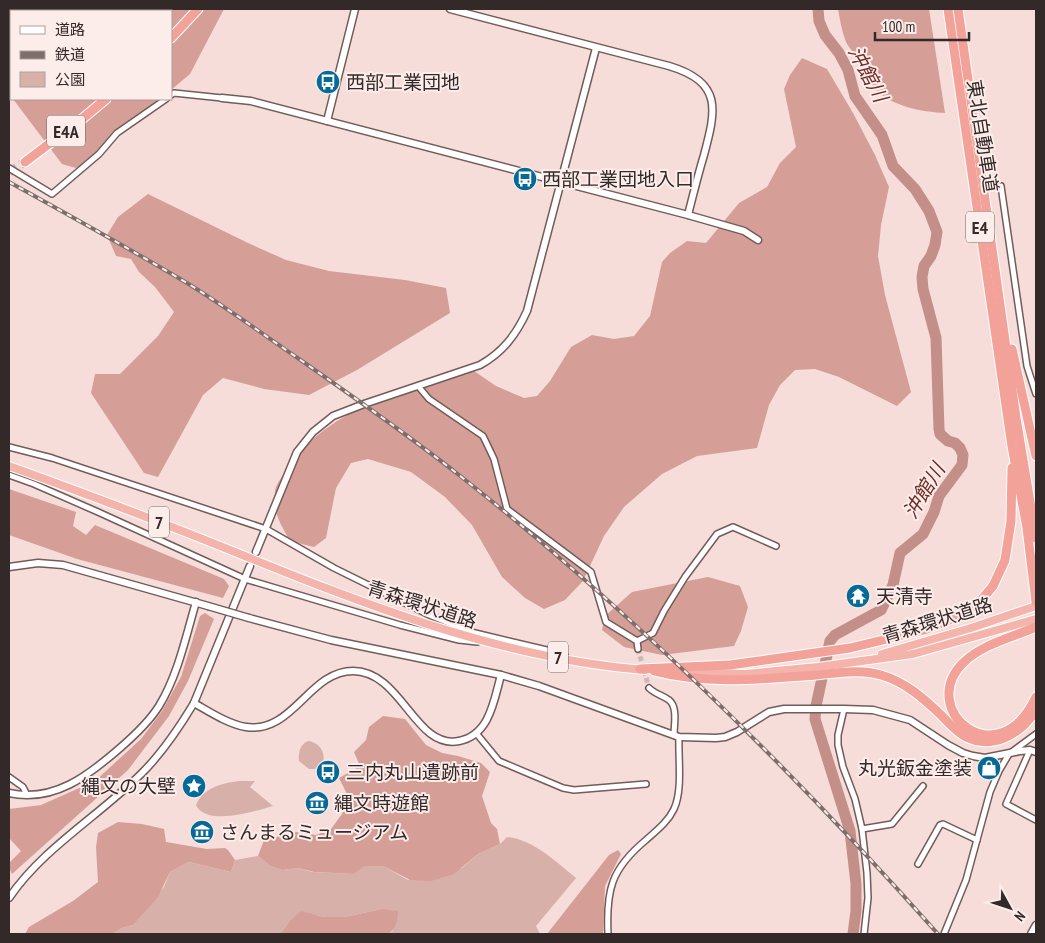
<svg xmlns="http://www.w3.org/2000/svg" width="1045" height="943" font-family="'PT Sans Narrow','Noto Sans JP',sans-serif">
<style>
.green{fill:#d8b0aa}
.forest{fill:#d59f98}
.lines{fill:none;stroke-linecap:round;stroke-linejoin:round}
.river{stroke:#c48f88;stroke-width:11}
.minor-tunnel{stroke:#cfb9b6;stroke-width:5;stroke-dasharray:5 2.5;stroke-linecap:butt}
.motorway-tunnel{stroke:#cfb9b6;stroke-width:9;stroke-dasharray:9 4.5;stroke-linecap:butt}
.minor-casing{stroke:#725c59;stroke-width:8}
.tertiary-casing{stroke:#725c59;stroke-width:9}
.trunk-casing{stroke:#fff;stroke-width:10}
.motorway-casing{stroke:#fff;stroke-width:11}
.minor{stroke:#fff;stroke-width:5}
.tertiary{stroke:#fff;stroke-width:6}
.trunk{stroke:#f4b4ac;stroke-width:8}
.motorway{stroke:#f2a298;stroke-width:9}
.rail-casing{stroke:#7d6e6c;stroke-width:4}
.rail{stroke:#fcedea;stroke-width:2;stroke-dasharray:5.5;stroke-linecap:butt}
.tertiary-bridge-casing{stroke:#725c59;stroke-width:9;stroke-linecap:butt}
.tertiary-bridge{stroke:#fff;stroke-width:6}
.labels{text-anchor:middle;dominant-baseline:central;stroke-width:4;stroke-linejoin:round;paint-order:stroke}
.shield{fill:#fcedea;stroke:#6f6462;stroke-width:1}
.shield-label{font-size:18px;font-weight:bold;fill:#322928}
.poi-label{font-size:19px;fill:#322928;stroke:#fcedea;text-anchor:start}
.street-label{font-size:19px;fill:#322928;stroke:#fcedea}
.water-label{font-size:20px;font-style:italic;fill:#702d27;stroke:#fcedea}
</style>
<rect width="100%" height="100%" fill="#f6ddd9"/>
<g class="green">
<path d="M308 741C318 742 326 751 323 762L315 769H309L299 761C298 753 300 744 308 741Z"/>
<path d="M239 781H255L250 787 273 806C256 811 206 827 196 805 203 788 222 783 239 781Z"/>
<path d="M507 837C534 840 556 862 576 878L536 926 540 934H388L393 931 381 909 345 917H324L317 915 289 922 280 934H112L122 928 133 925 164 887 170 872 189 862 231 872 235 860 258 856 270 866 282 870 298 868 312 872 354 874 365 866H383L408 880 462 868 478 854 500 844Z"/>
</g>
<g class="forest">
<polygon points="9,9 224,9 190,74 171,90 171,11 11,11 11,97 9,94"/>
<path d="M838 9H929L945 113C922 112 890 106 874 88 869 82 867 72 862 64 858 57 850 50 846 42 842 32 840 20 838 9Z"/>
<path d="M802 58 827 69 853 113 875 155 889 187 881 225 878 256 885 295 911 392 897 406 839 377 815 369 795 370 780 385 769 405 757 448 697 456 662 474 624 507 604 536 583 581 565 600 544 609 525 598 502 577 472 525 445 497 411 472 368 459 351 463 336 488 326 538 314 547 290 541C280 523 273 513 275 491 276 484 282 477 286 471 323 411 400 392 462 370L474 371 496 386 524 398 537 396 550 381 571 347 592 335 614 339 634 336 650 316 662 262 670 253 687 241 706 243 739 203 767 187 780 163 796 147 784 89 790 75Z"/>
<polygon points="13,99 161,99 116,133 93,159 76,168 62,164"/>
<polygon points="148,194 248,243 286,260 329,271 405,280 446,288 450,313 357,370 309,395 264,389 223,378 203,395 158,477 144,473 91,393 95,374 120,374 158,336 174,312 155,287 139,272 131,259 116,256 107,235 118,217"/>
<polygon points="9,489 76,512 73,526 86,535 95,525 224,579 229,586 223,598 77,559 9,535"/>
<polygon points="708,577 740,586 748,607 741,631 734,646 662,655 624,647 602,630 605,616 632,592"/>
<polygon points="205,613 214,619 188,681 169,716 128,770 12,874 9,868 9,863 21,851 9,838 9,809 41,805 95,781 141,739 162,711 181,677 200,616"/>
<polygon points="383,716 405,719 426,745 442,753 458,756 481,763 490,772 482,796 491,823 497,829 500,844 478,854 454,874 431,881 410,880 383,866 365,866 354,874 314,872 298,868 282,870 270,866 258,856 264,840 296,832 316,835 331,829 342,814 348,796 339,778 360,766 354,752 366,740 369,727"/>
<polygon points="118,822 142,824 164,829 166,842 207,849 225,848 228,850 235,860 231,872 189,862 170,872 158,897 133,925 122,928 112,934 25,934 29,927 73,901 98,882 96,847 98,833"/>
<polygon points="618,850 621,854 605,886 603,934 547,934 609,855"/>
<path d="M381 909 398 911C398 920 396 929 388 934H280L289 922 301 911 324 917H345Z"/>
</g>
<g class="lines">
<polyline class="river" points="818,9 819,21 825,35 839,53 848,70 855,96 882,135 893,166 915,189 929,211 937,232 935,245 931,256 924,266 922,277 923,289 936,338 939,429 940,434 948,441 955,443 960,448 963,455 962,465 939,496 934,512 923,534 900,553 893,585 881,610 835,635 830,641 816,706 815,719 850,831 856,884 856,911 853,934"/>
<polyline class="minor-tunnel" points="638,649 649,688"/>
<polyline class="motorway-tunnel" points="9,172 25,162"/>
<g class="minor-casing">
<g id="minor">
<polyline points="171,95 174,93 222,98"/>
<polyline points="9,168 52,194 99,154 117,133 166,99"/>
<polyline points="1001,186 1027,366 1036,394"/>
<polyline points="418,386 429,399 483,436 494,459 507,509 591,572 606,622 637,641 638,649"/>
<polyline points="9,447 52,458 266,529 334,568 429,615 471,632 555,652 565,656"/>
<polyline points="9,475 34,484 98,512 245,579 400,625 459,640 477,642"/>
<polyline points="637,641 653,633 664,611 685,577 717,534 733,527 776,546"/>
<path d="M649 688C655 694 662 695 669 700 678 707 674 725 674 735"/>
<polyline points="844,709 838,735 838,745 843,767 855,799 862,829 867,873 868,898 864,934"/>
<polyline points="476,733 499,761 563,788 574,790 646,784"/>
<polyline points="1030,750 1006,804 1036,820"/>
<polyline points="9,777 23,787 27,795"/>
<polyline points="862,829 892,824 923,786"/>
<polyline points="918,864 940,825 943,824 977,840"/>
<path d="M608 934C606 890 611 869 646 840 656 831 668 822 674 809 683 790 678 757 679 737"/>
<polyline points="944,934 966,880 990,792 999,771 1009,754 1036,734"/>
</g>
</g>
<g class="tertiary-casing">
<g id="tertiary">
<path d="M450 9 669 66C723 82 716 110 704 155 698 175 693 195 688 215"/>
<polyline points="222,98 251,101 688,215 744,231 758,240"/>
<polyline points="327,121 355,9"/>
<path d="M256 552 297 452 313 432 333 416 364 404 480 365C503 352 516 335 527 311L596 48"/>
<polyline points="9,567 38,563 63,565 208,606"/>
<polyline points="249,618 331,640 501,675 539,686 679,737 716,738 725,737 737,732 769,712 784,709 844,709 873,710 910,720 948,745 963,753 973,756 985,758 1020,751 1030,750 1036,752"/>
<polyline points="194,703 250,566"/>
<path d="M9 793C54 803 89 775 120 748 135 735 149 722 159 706 178 675 186 636 196 602"/>
<path d="M9 898C43 848 99 816 142 773 163 752 179 728 194 703 210 712 228 724 246 727 293 734 309 671 353 671 402 671 415 750 459 741 490 735 494 700 501 675"/>
<polyline points="1031,934 1036,925"/>
</g>
</g>
<g class="trunk-casing">
<g id="trunk">
<path d="M9 466C81 492 153 519 225 548 361 603 497 658 645 670"/>
<polyline points="882,654 971,628 1036,606"/>
<polyline points="677,672 745,674 818,667 913,654 1036,619"/>
</g>
</g>
<g class="motorway-casing">
<g id="motorway">
<polyline points="948,9 1012,446 1027,528 1036,602"/>
<polyline points="958,9 1016,418 1036,538"/>
<polyline points="171,38 198,9"/>
<polyline points="25,162 82,119 106,99"/>
<polyline points="1012,349 1036,456"/>
<path d="M1036 627C1013 637 983 644 964 662 915 709 998 779 1036 697"/>
<polyline points="640,669 730,665 850,648 924,630 957,617 982,599 993,586 1005,560 1011,521 1012,468"/>
<path d="M654 671C707 685 763 679 816 675 838 673 860 669 881 675 905 682 922 697 940 714 948 722 955 731 966 737 993 750 1021 734 1036 710"/>
</g>
</g>
<use href="#minor" class="minor"/>
<use href="#tertiary" class="tertiary"/>
<use href="#trunk" class="trunk"/>
<use href="#motorway" class="motorway"/>
<g class="rail-casing">
<path id="rail" d="M9 182C69 215 128 248 187 283 226 307 264 335 302 361 355 398 408 435 459 475 633 612 791 769 938 934"/>
</g>
<use href="#rail" class="rail"/>
<g class="tertiary-bridge-casing">
<polyline id="tertiary-bridge" points="208,606 249,618"/>
</g>
<use href="#tertiary-bridge" class="tertiary-bridge"/>
</g>
<defs>
<g id="bus-disc" transform="scale(1.25)"><circle r="9.5" fill="#066a98" stroke="#fcedea"/><path d="M-5-6H5V4H4V6H2V4H-2V6H-4V4H-5ZM-3.5-4V0h7V-4ZM-3.5 1.2v1.5H-2V1.2ZM2 1.2v1.5H3.5V1.2Z" fill="#fff"/></g>
<g id="temple-disc" transform="scale(1.25)"><circle r="9.5" fill="#066a98" stroke="#fcedea"/><path d="M0-6L5-2H3V0L6.5 2.5H4V6H1.5V3h-3V6H-4V2.5H-6.5L-3 0V-2H-5Z" fill="#fff"/></g>
<g id="shop-disc" transform="scale(1.25)"><circle r="9.5" fill="#066a98" stroke="#fcedea"/><path d="M-5-2.5h2.3a2.7 3.5 0 0 1 5.4 0H5L5.5 6h-11ZM-1.5-2.5h3a1.5 2.3 0 0 0-3 0Z" fill="#fff"/></g>
<g id="sight-disc" transform="scale(1.25)"><circle r="9.5" fill="#066a98" stroke="#fcedea"/><path d="M0-6L1.8-2.2L6-1.7L2.9 1.2L3.7 5.4L0 3.3L-3.7 5.4L-2.9 1.2L-6-1.7L-1.8-2.2Z" fill="#fff"/></g>
<g id="museum-disc" transform="scale(1.25)"><circle r="9.5" fill="#066a98" stroke="#fcedea"/><path d="M0-6L6-3V-2H-6V-3ZM-5-1h2V3h-2ZM-1-1h2V3h-2ZM3-1h2V3H3ZM-6 4H6V6H-6Z" fill="#fff"/></g>
</defs>
<g fill-rule="evenodd">
<use href="#bus-disc" x="328" y="82"/>
<use href="#bus-disc" x="525" y="179"/>
<use href="#temple-disc" x="858" y="596"/>
<use href="#shop-disc" x="989" y="768"/>
<use href="#bus-disc" x="328" y="772"/>
<use href="#sight-disc" x="194" y="786"/>
<use href="#museum-disc" x="317" y="803"/>
<use href="#museum-disc" x="202" y="832"/>
</g>
<g class="labels">
<g class="shield">
<rect x="47" y="115.5" width="38" height="31" rx="4"/>
<rect x="966" y="211.5" width="28" height="31" rx="4"/>
<rect x="149" y="506.5" width="20" height="31" rx="4"/>
<rect x="548" y="641.5" width="20" height="31" rx="4"/>
</g>
<g class="shield-label">
<text x="66" y="131">E4A</text>
<text x="980" y="227">E4</text>
<text x="159" y="522">7</text>
<text x="558" y="657">7</text>
</g>
<g class="poi-label">
<text x="346" y="82">西部工業団地</text>
<text x="542" y="179">西部工業団地入口</text>
<text x="876" y="596">天清寺</text>
<text x="972" y="768" text-anchor="end">丸光鈑金塗装</text>
<text x="346" y="772">三内丸山遺跡前</text>
<text x="176" y="786" text-anchor="end">縄文の大壁</text>
<text x="334" y="803">縄文時遊館</text>
<text x="220" y="832">さんまるミュージアム</text>
</g>
<g class="street-label">
<text transform="translate(983 136) rotate(81)">東北自動車道</text>
<text transform="translate(422 604) rotate(18)">青森環状道路</text>
<text transform="translate(937 620) rotate(-17)">青森環状道路</text>
</g>
<g class="water-label">
<text transform="translate(868 74) rotate(62)">沖館川</text>
<text transform="translate(924 491) rotate(-59)">沖館川</text>
</g>
</g>
<rect width="1045" height="943" fill="none" stroke="#322928" stroke-width="20"/>
<rect x="10" y="10" width="162" height="90" fill="#fcedea" stroke="#ab9f9c"/>
<rect x="20" y="26" width="25" height="8" fill="#ffffff" stroke="#ab9f9c"/>
<text x="55" y="35" font-size="15" fill="#322928">道路</text>
<rect x="20" y="51" width="25" height="8" fill="#7d6e6c" stroke="#ab9f9c"/>
<text x="55" y="60" font-size="15" fill="#322928">鉄道</text>
<rect x="20" y="72" width="25" height="15" fill="#d8b0aa" stroke="#ab9f9c"/>
<text x="55" y="85" font-size="15" fill="#322928">公園</text>
<g transform="translate(1010 908) rotate(130)" stroke="#fcedea" stroke-width="4" paint-order="stroke">
<path d="M0-4L9 19L0 12L-9 19Z" fill="#322928"/>
<text y="-8" font-size="14" font-weight="bold" text-anchor="middle" fill="#322928">N</text>
</g>
<path d="M875 32v8h94v-8" fill="none" stroke="#322928" stroke-width="2.5"/>
<text x="882" y="32" font-size="15" fill="#322928" stroke="#fcedea" stroke-width="4" paint-order="stroke">100 m</text>
</svg>
